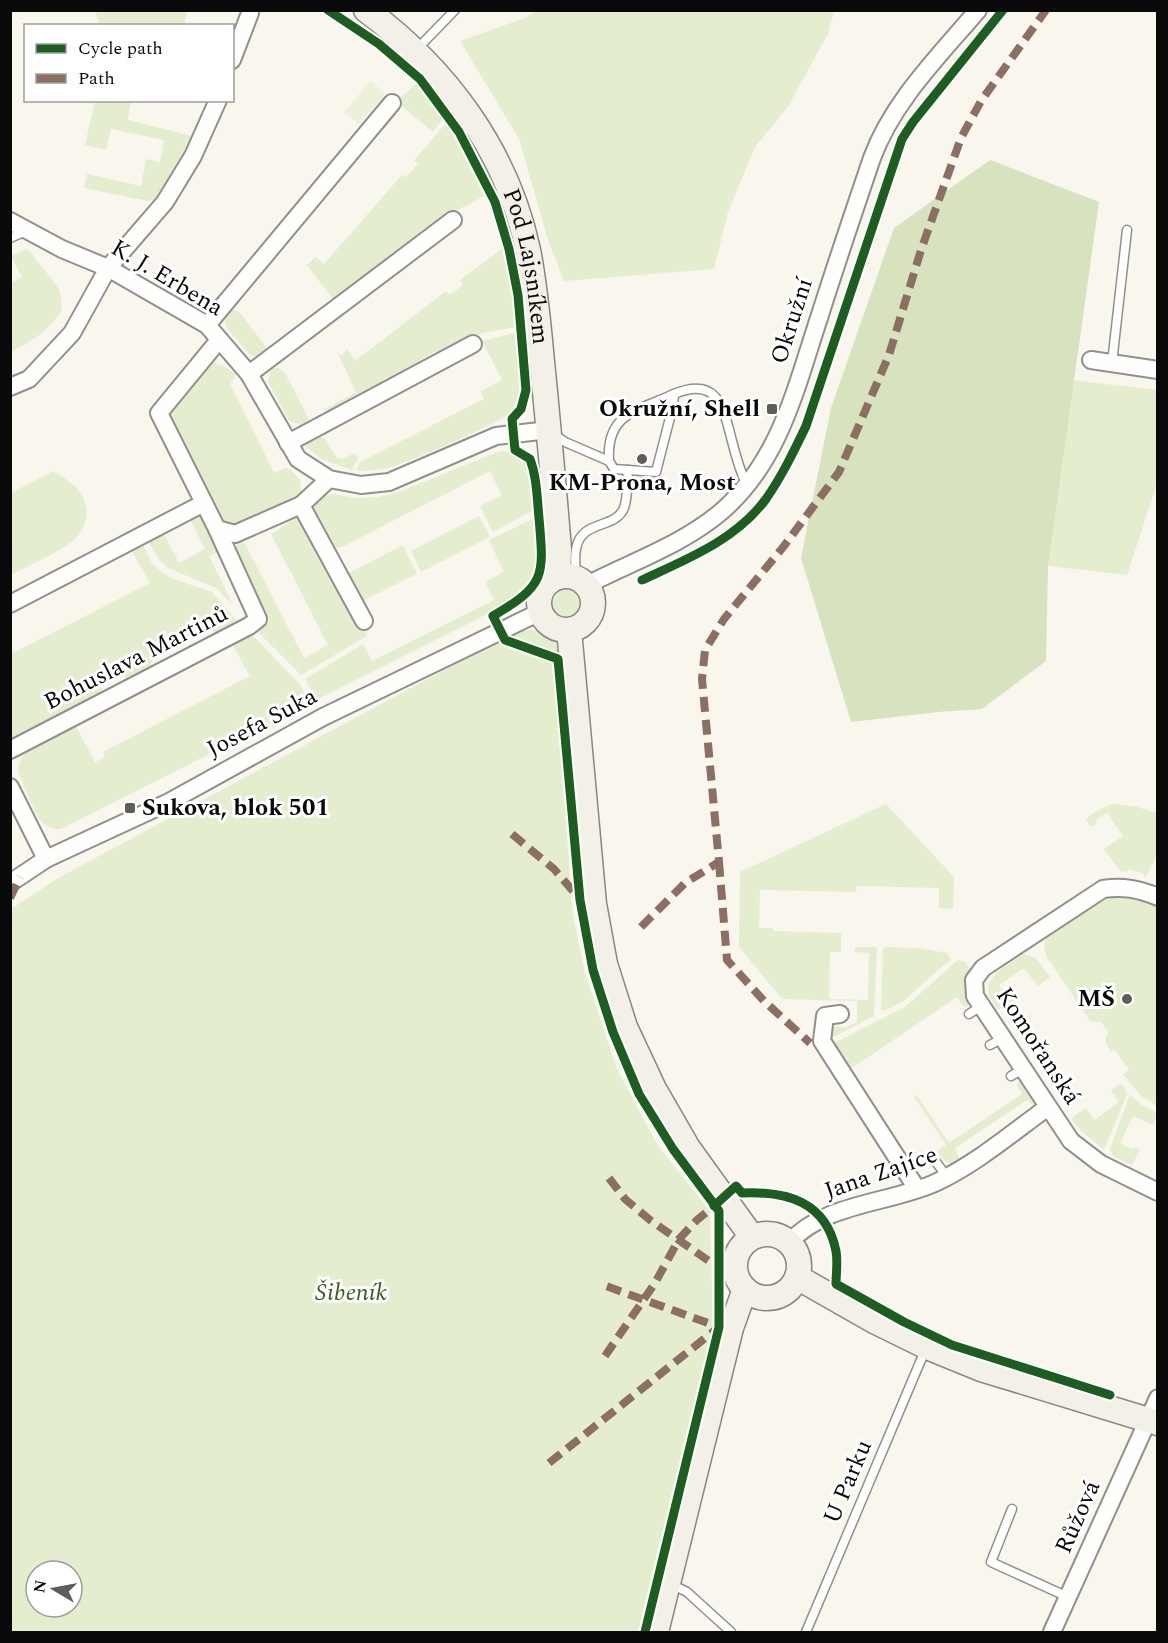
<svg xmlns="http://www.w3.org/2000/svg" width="1168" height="1643" font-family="Spectral,serif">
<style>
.green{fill:#e5edcf;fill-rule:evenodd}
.forest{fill:#d6e3be}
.pitch{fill:#edf1d9}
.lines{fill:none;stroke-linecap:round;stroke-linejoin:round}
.lane-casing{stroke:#92908d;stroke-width:11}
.street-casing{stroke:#92908d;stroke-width:20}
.secondary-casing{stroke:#888783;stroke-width:27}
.lane{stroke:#fefefc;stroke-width:8}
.street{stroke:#fefefc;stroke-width:16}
.secondary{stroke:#f3f0e8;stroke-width:24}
.quiet{stroke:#8d6e63;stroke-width:8;stroke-dasharray:15 8;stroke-linecap:butt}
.cycleway-casing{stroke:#fff;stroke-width:13}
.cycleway{stroke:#1b5e20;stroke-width:9}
.poi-dot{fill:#5e5d5a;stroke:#fff;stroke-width:2}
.labels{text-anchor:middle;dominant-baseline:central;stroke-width:6;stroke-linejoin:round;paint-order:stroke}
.street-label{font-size:24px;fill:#0a0a0a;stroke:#fff}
.poi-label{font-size:24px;font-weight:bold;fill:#0a0a0a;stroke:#fff;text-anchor:end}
.park-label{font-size:24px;font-style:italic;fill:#345d20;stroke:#fff}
</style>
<rect width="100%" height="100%" fill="#f9f6ee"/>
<g class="green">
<polygon points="95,11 95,10 187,11 184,26 100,25"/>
<polygon points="536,11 834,11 828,34 787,108 755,147 728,212 714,269 564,281 549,243 519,139 460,41 525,18"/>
<polygon points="418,84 444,118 433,132 396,101 415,85"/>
<polygon points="95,101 131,101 128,120 192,136 156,199 148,201 84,188 87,174 141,186 146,159 160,162 164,140 111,129 106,150 85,145"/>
<polygon points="448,123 464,147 487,193 486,195 456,211 336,303 307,265 315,257 324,264 402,175 406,177 418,164 414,161 445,124"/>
<path d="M27 248 57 286 60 292 62 311C46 332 34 340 11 352V283L22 277 11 256Z"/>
<polygon points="503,248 505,248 517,327 482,333 439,356 436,351 420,360 423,365 391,382 388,377 382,380 385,386 329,413 324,410 356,392 338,354 342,355 347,349 355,361 446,291 449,295 463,285 460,280"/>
<polygon points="235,310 241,314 266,347 267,351 263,358 250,355 227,328 223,316 228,311"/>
<path d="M518 332C520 356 528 386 516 408 511 419 409 462 392 467 380 470 368 471 356 471L360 462 484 399 481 391 502 380 482 341Z"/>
<polygon points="215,361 217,365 224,366 235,374 235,377 230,384 274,473 285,468 290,469 300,480 301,493 243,522 235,524 219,519 165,412 208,363"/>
<polygon points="271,368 279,368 285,373 308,417 308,423 302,429 299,424 289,421 268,382"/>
<polygon points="1070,380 1157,390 1157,483 1127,575 1048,566"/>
<polygon points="318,436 324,438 337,458 342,459 355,453 358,459 352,470 321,459 303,444 306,440"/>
<path d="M500 451C533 451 532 484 534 510L493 532 480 506 502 495 490 471 342 547 334 548 330 546 313 510 318 500 325 496 333 494 357 498 379 497 401 491Z"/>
<path d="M53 471C59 475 67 479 72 484 90 498 91 522 76 538 68 548 24 568 11 575V493Z"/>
<polygon points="197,515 202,516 221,551 209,556 233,605 216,588 168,568 159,560 148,540 163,532 179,563 205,549 190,519"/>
<polygon points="479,516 490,537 421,572 411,551"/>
<polygon points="296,518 302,518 367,636 301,675 255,629 270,621 236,553 235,547 239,543 244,542 304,658 328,645 271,534"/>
<path d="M533 519 535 520C539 558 544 569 517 599L316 700 305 679 363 644 372 661 494 600 485 582 504 572 489 540Z"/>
<polygon points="142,543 152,563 163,573 171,578 212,592 241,626 217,634 209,627 154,655 148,673 126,678 122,672 99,683 102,690 80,708 14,742 11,740 11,654 150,583 131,549"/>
<polygon points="403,545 417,574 361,602 349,582 349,573"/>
<path d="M567 586 578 589 582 599C578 612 573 621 559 620L554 617C549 604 555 592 567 586Z"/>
<path d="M534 630C549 634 559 643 560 659L554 652 509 637 522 631Z"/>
<path d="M249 632 299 683 310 703 61 829C55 829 49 829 44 824 33 813 25 786 18 772 18 745 54 735 75 725L95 762 105 757 103 752 250 676 231 642Z"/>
<path d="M498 641 554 660 573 915 585 973 617 1069 658 1146 710 1211 713 1324 638 1632H11V909L60 877ZM36 1571H72V1607H36Z"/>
<polygon points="886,804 954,877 953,909 939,908 939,888 857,886 856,892 760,890 759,928 773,928 773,931 841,933 841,952 830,952 829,999 868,1000 869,953 855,952 855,947 876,947 877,949 874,1016 829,1039 828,1030 838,1026 844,1028 857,1022 857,1001 782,999 739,947 740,872"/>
<path d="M1113 804 1134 806 1157 813V854L1146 877 1144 878V874L1129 869 1127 872 1120 871 1104 849 1123 836 1107 813 1096 820 1097 823 1091 827 1086 820C1091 812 1104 807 1113 804Z"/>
<path d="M1129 894 1157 904V1106L1141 1096 1123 1074 1129 1070 1115 1050 1111 1052 1105 1042 1108 1032 1101 1022 1090 1021 1046 956C1043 943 1044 935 1056 927 1080 913 1100 898 1129 894Z"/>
<polygon points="885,947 918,948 947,953 951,959 902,1002 884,1011 881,1009 883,949"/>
<polygon points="1024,954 1036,958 1050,977 1038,986 1024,968 999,985 1007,996 1009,995 1014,1001 998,1010 989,996 988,984 997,972"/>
<polygon points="958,960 965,962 970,969 967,985 968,1006 963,1006 957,997 849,1070 832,1044 905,1007"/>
<path d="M1020 1081 1024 1084 1037 1103V1106L1035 1108 1027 1100 955 1148 959 1158C951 1170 942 1159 937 1151L946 1145 914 1097 917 1095 949 1143 1022 1094 1017 1085Z"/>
<polygon points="1120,1084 1123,1085 1127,1094 1104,1150 1080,1130 1072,1120 1073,1117 1086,1108 1094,1120 1119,1102 1111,1090"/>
<polygon points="1131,1096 1142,1105 1157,1113 1157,1116 1153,1125 1133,1116 1120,1143 1132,1149 1134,1147 1140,1150 1132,1165 1113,1156 1110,1149 1129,1097"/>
</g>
<polygon class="forest" points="990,160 1099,202 1048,566 1046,661 982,709 938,712 851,722 801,558 831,408 894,228"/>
<polygon class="pitch" points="371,81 385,94 359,124 344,112"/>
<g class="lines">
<g class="lane-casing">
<g id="lane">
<polyline points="416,50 455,10"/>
<polyline points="10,238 26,231"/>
<polyline points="1112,363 1127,230"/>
<path d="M555 435 565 442 609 461 614 469 656 472 673 406 674 394C718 376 723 407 732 441 736 457 740 471 747 486"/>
<path d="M609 461C606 413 637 411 674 394"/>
<path d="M576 578C576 569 574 558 576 549 581 519 615 530 624 508 628 498 627 481 628 470"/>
<polyline points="969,1014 981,1006"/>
<polyline points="990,1045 1003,1038"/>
<polyline points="1011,1076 1023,1069"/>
<polyline points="931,1155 947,1177"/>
<polyline points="1012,1509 991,1562 1068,1597"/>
<polyline points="671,1584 687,1592 731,1632"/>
<polyline points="806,1632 926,1348"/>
</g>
</g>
<g class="street-casing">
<g id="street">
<polyline points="232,60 250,13"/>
<polyline points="10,221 62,249 108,268 207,325 249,374 298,459 329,479 361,485 389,482 496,436 549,430"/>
<polyline points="207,325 392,103"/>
<polyline points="219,340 159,413 217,529 235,534 301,505 329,479"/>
<polyline points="1091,360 1158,370"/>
<polyline points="249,374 453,220"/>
<polyline points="10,387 29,379 72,333 108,268 165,202 193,156 218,100"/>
<polyline points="288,443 473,344"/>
<polyline points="301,505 364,621"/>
<path d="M587 585C631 562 684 544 722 511 780 461 796 387 819 318 836 264 854 211 872 158 893 101 939 56 978 10"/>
<polyline points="10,604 204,503"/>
<polyline points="10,750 249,626 258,619 217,529"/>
<polyline points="10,787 46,859"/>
<polyline points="10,883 46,859 169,802 323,717 540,612"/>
<path d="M1158 897C1139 889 1123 886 1103 889L983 968 974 980 975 996 1071 1141 1101 1164 1158 1192"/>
<polyline points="840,1014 825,1016 822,1041 917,1189"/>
<path d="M789 1243C825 1202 890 1204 937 1182 977 1163 1012 1133 1048 1107"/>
<polyline points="1052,1632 1158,1398"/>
</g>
</g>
<g class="secondary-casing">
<g id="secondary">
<path id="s1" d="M366 10C446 69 507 151 528 250 536 290 539 331 543 372 549 431 554 490 559 549L558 577"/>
<circle cx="566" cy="603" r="27"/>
<polyline points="569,630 594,904 605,964 625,1027 654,1089 688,1148 752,1237"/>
<circle cx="767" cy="1266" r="32"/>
<polyline points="797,1277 876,1322 927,1347 981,1369 1158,1423"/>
<polyline points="656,1632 731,1328 745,1289"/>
</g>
</g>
<use href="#lane" class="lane"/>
<use href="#street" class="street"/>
<use href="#secondary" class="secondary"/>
<g class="quiet">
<polyline points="512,834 554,869 579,898"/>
<polyline points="719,862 727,960 764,1001 810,1043"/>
<polyline points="10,898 20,877"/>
<polyline points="641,927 685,883 719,862 702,679 705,650 724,619 784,546 839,472 889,355 921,250 961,138 981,101 1046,10"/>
<polyline points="609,1178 625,1199 650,1220 719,1268"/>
<polyline points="605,1356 655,1283 679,1239 697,1220 714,1206"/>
<polyline points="549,1463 719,1327 606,1286"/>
</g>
<g class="cycleway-casing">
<g id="cycleway">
<path d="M328 10 379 44 420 79 459 132 495 202 509 249 518 295 526 390 521 409 512 419 515 450 530 459C537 478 537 498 539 518 544 576 546 585 493 616L505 640 558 659 580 900 593 970 613 1032 639 1094 673 1149 719 1211V1327L645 1632"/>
<path d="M642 580C687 559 736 540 766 499 782 476 794 451 806 426L902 139 913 122 1003 10"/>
<path d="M714 1206 736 1186 742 1193C786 1191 826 1201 836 1251 838 1262 836 1274 836 1284L904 1322 952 1345 1110 1395"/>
</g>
</g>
<use href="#cycleway" class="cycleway"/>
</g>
<g class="poi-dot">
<rect x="766" y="403" width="12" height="12" rx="3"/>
<circle cx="642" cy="459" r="6"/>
<rect x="124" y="802" width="12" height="12" rx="3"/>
<circle cx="1127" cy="999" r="6"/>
</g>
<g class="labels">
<g class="street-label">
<text stroke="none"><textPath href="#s1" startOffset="312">Pod Lajsníkem</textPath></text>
<text transform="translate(167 278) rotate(31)">K. J. Erbena</text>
<text transform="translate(792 321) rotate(-72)">Okružní</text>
<text transform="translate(136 658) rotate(-27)">Bohuslava Martinů</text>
<text transform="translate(262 723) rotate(-28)">Josefa Suka</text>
<text transform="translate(1038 1046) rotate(57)">Komořanská</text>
<text transform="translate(881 1173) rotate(-19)">Jana Zajíce</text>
<text transform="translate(848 1482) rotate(-67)">U Parku</text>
<text transform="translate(1078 1517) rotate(-66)">Růžová</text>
</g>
<g class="poi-label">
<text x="760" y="409">Okružní, Shell</text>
<text x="642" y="483" text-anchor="middle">KM-Prona, Most</text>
<text x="142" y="808" text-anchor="start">Sukova, blok 501</text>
<text x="1115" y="999">MŠ</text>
</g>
<g class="park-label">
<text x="351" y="1293">Šibeník</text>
</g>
</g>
<rect width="1168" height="1643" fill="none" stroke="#0a0a0a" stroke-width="24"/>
<rect x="24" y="24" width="210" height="78" fill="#ffffff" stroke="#9d9d9d" stroke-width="1.5"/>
<rect x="36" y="44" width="30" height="9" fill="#1b5e20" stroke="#9d9d9d" stroke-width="1.5"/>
<text x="78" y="54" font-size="18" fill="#0a0a0a">Cycle path</text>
<rect x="36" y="74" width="30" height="9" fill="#8d6e63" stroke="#9d9d9d" stroke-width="1.5"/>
<text x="78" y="84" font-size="18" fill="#0a0a0a">Path</text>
<g transform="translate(54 1589) rotate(280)"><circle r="28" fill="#ffffff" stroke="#9d9d9d" stroke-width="1.5"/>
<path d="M0-4.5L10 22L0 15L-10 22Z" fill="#5e5d5a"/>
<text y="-9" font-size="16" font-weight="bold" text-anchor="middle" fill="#0a0a0a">N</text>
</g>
</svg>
